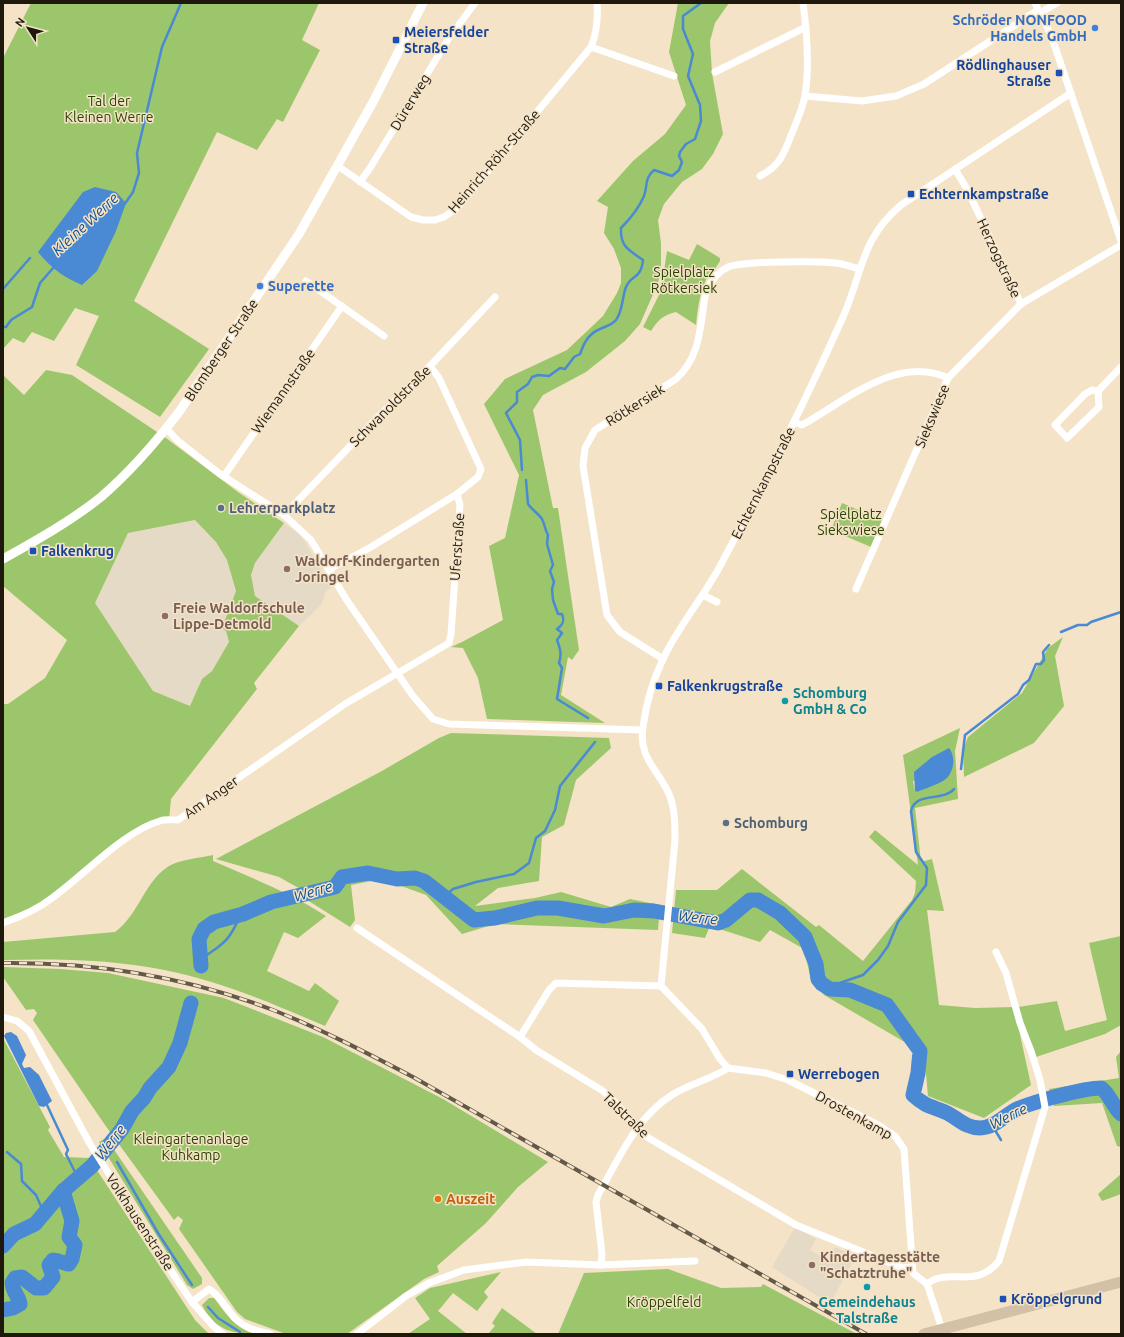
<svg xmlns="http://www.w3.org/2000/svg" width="1124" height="1337" font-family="Ubuntu,sans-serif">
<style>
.education{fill:#e5dac5}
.green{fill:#9cc66b;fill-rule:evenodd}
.water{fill:#4a89d3}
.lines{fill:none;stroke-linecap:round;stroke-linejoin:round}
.stream{stroke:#4a89d3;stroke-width:2.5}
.river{stroke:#4a89d3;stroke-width:15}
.minor{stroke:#fff;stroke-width:7}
.tertiary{stroke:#fff;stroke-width:9}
.secondary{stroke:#d2c1a6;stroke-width:11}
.rail-casing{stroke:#635948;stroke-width:4}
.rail{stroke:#f4e3c6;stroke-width:2.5;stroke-dasharray:8;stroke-linecap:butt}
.shop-dot{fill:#3f7fe0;stroke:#f4e3c6;stroke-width:1.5}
.transit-dot{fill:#1a4fb4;stroke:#f4e3c6;stroke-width:1.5}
.service-dot{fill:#5c6f8a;stroke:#f4e3c6;stroke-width:1.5}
.education-dot{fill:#8d6e63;stroke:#f4e3c6;stroke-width:1.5}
.culture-dot{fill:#0f9aa8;stroke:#f4e3c6;stroke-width:1.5}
.food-dot{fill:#e8710a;stroke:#f4e3c6;stroke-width:1.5}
.labels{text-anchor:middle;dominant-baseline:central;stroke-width:3;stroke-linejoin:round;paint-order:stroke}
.shop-label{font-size:14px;font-weight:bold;fill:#366cbe;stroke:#f4e3c6;text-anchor:end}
.transit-label{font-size:14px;font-weight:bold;fill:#164399;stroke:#f4e3c6;text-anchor:start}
.park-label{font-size:14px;fill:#2b4400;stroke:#f4e3c6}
.street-label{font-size:14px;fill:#1e180d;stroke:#f4e3c6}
.service-label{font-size:14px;font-weight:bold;fill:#4e5e75;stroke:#f4e3c6;text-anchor:start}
.education-label{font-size:14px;font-weight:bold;fill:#785e54;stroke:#f4e3c6;text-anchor:start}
.culture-label{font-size:14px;font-weight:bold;fill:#0d838f;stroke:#f4e3c6;text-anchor:start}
.food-label{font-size:14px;font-weight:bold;fill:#c56008;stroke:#f4e3c6;text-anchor:start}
.water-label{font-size:15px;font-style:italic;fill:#0e5094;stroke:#f4e3c6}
</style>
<rect width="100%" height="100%" fill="#f4e3c6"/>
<g class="education">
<polygon points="196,520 216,542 227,560 236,591 222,628 226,631 229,642 212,671 202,679 190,706 153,691 95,603 128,533"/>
<polygon points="284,523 300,535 305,542 331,587 326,592 321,605 299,626 255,596 251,575 255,563"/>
<polygon points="795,1227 816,1239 810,1250 828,1260 835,1247 855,1257 830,1304 772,1267"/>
</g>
<g class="green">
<polygon points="31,3 319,3 302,40 320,50 283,122 277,119 257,150 217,132 134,301 209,349 160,417 76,365 99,316 75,308 54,341 32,332 24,343 13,338 3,349 3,58"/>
<polygon points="678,3 729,3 715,23 710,41 712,73 723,134 713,154 702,169 682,182 664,204 658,220 661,243 661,269 658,283 640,324 625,341 586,372 543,395 533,410 553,508 558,508 579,650 572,660 568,657 561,695 605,723 487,719 478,678 463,648 451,647 462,642 503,620 489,546 505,538 519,475 484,404 505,379 567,350 603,316 617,293 621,283 621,268 614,249 604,233 608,207 597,201 633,161 665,134 686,105 669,52"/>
<path d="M697 244 720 258V261L713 272 709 274C700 290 698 306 696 325L676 312C663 315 658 320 651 331L643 327 661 291 667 251 689 260Z"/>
<path d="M46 370 72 375 166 438 238 492 284 523 255 563 251 575 255 596 299 626 254 683 257 689 171 799 169 820 143 824 50 896 32 908 3 919V704H8L45 678 67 640 3 586V375L24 395ZM195 520 216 542 227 560 236 591 222 628 226 631 229 642 212 671 202 679 190 706 153 691 95 603 128 533Z"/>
<polygon points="842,503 882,520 871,547 831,530"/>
<polygon points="1063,637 1055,656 1064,706 1034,743 964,777 963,750 968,737 1022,693 1048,648"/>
<path d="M960 728 955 751 958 799 915 808 921 862 932 859 944 911 927 910 939 1005 975 1008 1014 1007 1031 1085 984 1118 928 1096 924 1051 917 1033 920 1051 824 995 811 980 804 949 770 930 760 942 710 926 705 938 672 933 676 890H717L742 869 816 927 819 925 863 961 912 900 915 893 916 881 869 837 875 830 918 865 903 755ZM947 778 917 792 915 791 913 781Z"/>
<polygon points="451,733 609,738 611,748 576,780 564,825 542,837 539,881 498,888 475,906 535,898 561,892 611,907 630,899 660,905 658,930 495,924 462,934 426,895 382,879 351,885 355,920 350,927 304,898 342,891 326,888 304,891 279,877 216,859 380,772 439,738"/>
<path d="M213 855V861C252 878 291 893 326 916L298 938 284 932 267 971 309 991 315 983 339 1001 325 1026C287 1010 248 993 208 981 141 960 72 958 3 960V942L115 932C140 914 146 876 173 864 185 859 200 858 213 855Z"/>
<polygon points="1121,936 1121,1025 1105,1034 1036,1057 1018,1007 1057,1001 1065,1031 1107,1020 1089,943"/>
<polygon points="3,967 60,969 108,973 224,998 323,1037 443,1099 548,1162 518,1187 486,1223 437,1266 439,1272 424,1279 347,1334 286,1334 245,1319 237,1312 179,1229 183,1220 178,1216 174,1220 105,1125 33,1020 37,1013 34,1009 26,1010 3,977"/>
<polygon points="3,1038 50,1127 48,1130 64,1157 89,1158 195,1320 209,1334 3,1334"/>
<polygon points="1121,1051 1121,1147 1117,1146 1102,1103 1054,1106 1049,1089 1119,1078 1116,1057"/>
<polygon points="106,1138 202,1278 202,1284 193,1289 187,1285 99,1142"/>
<polygon points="1121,1174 1121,1194 1102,1201 1098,1194"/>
<polygon points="668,1269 721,1288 761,1287 763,1284 857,1334 558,1334 584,1273"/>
<polygon points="501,1272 484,1292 488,1297 477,1311 453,1293 438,1311 467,1334 408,1334 430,1319 415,1298 430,1288"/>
<path d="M209 1298H214C226 1314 235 1328 255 1334 231 1334 213 1328 202 1305Z"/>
<polygon points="502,1308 537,1334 488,1334 495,1326 492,1323"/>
</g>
<g class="water">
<path d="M95 187 116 192 126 203 116 231 97 271 82 285C63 277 51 268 38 252L83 192Z"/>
<path d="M949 748C956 757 954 770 947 778 940 784 926 788 917 792L915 791 914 772 932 757Z"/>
<polygon points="11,1032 17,1036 26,1055 22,1064 24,1068 30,1067 39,1075 52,1101 44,1107 39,1106 4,1036 6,1033"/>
</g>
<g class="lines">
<g class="stream">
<polyline points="124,205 133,192 139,173 137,153 162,47 181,3"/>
<polyline points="3,289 30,258"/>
<polyline points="3,327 6,327 11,320 32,307 40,283 54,267"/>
<path d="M522 470 520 440 506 413 517 402V392L528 384 532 377 538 375 549 376 560 368 565 369 574 357 580 354C584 343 588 334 600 329 606 326 612 325 616 320 623 311 622 297 626 287 631 274 641 280 643 260 629 250 620 247 621 228 630 219 639 208 644 196 648 185 644 179 654 170L672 176 679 170 682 162 679 156 680 152 686 144 695 139 701 121 700 105 688 76 693 54 683 29V16L701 3"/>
<path d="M526 480 528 504C532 510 538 513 542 519 545 525 545 530 548 535L547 544 553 565 550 571 554 582 552 589 553 600 558 614H562C565 621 563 625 557 629L562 633 557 640C560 648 562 654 559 663L562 668 557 699 588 718"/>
<polyline points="1061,632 1078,625 1087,625 1091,622 1121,612"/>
<polyline points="961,769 965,735 1018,694 1023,685 1029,680 1036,664 1041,664 1044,660 1043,652 1049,645"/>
<polyline points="445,896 453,889 476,882 514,874 529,863 536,838 545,831 555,810 560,786 595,742"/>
<path d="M202 958C223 945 231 939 240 915"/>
<path d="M828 987 863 975 878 960 888 946 898 922 926 885 927 868 916 852 911 811C916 791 943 802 954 789"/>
<polyline points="47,1105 68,1150 66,1154 78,1178"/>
<polyline points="992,1125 1001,1140"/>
<polyline points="7,1152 21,1164 22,1181 36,1195 44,1213"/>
<polyline points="117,1162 158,1233 192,1285"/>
<polyline points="208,1307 218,1318 240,1332"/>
</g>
<g class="river">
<path d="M201 966 199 939 204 929 214 922 243 914 271 902 335 887 342 877 368 873 397 879 415 878 424 881 474 920 495 918 537 908H558L604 916 634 910 654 911 718 923 726 920 750 900H758L780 913 805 937 816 964 818 979 822 984 830 989 850 990 887 1005 920 1051 918 1073 913 1095C925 1106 930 1106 945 1112 958 1118 965 1128 980 1128 994 1128 1004 1116 1015 1110 1032 1102 1084 1088 1101 1088 1110 1094 1112 1106 1121 1114"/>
<polyline points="3,1246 14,1234 35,1224 63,1191 92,1166 122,1129 132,1111 144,1098 150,1088 169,1067 180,1043 191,1003"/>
<path d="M3 1310 13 1308 20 1304C19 1296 13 1293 12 1283L15 1278 22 1277 36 1288H44L53 1277 49 1265 53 1260C60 1260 63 1264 69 1264L72 1259 75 1245 69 1237 72 1221 63 1191"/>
</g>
<g class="minor">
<polyline points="1035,3 1051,35 1121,241"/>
<polyline points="1040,13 1057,3"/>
<polyline points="591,47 674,76"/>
<polyline points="715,72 806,27"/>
<polyline points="805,96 862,101 896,96 924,84 1038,10"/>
<path d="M338 166 411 217 423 220H435L444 217 458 207 591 47C597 33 598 18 597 3"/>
<polyline points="955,169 967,189 1021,304"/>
<path d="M760 176C780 166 784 154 792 133 797 121 803 108 805 95 810 65 807 33 803 3"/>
<polyline points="360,182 370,168 449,38 475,3"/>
<polyline points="306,281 384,336"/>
<polygon points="1092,390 1098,391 1099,407 1067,438 1055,425 1085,394"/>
<polyline points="1098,391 1121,367"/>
<path d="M794 422 802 425C844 402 897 354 948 378"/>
<polyline points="166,428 178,441 220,474 284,515 311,540 346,599 413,696 433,719 449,724 642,730"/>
<polyline points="224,476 342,306"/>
<polyline points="284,515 377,418 430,366 495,297"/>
<polyline points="330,569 371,547 457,494"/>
<polyline points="856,589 948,378 1021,304 1121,245"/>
<polyline points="703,595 717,602"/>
<path d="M663 659 620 632 607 615 583 466 585 448 595 430 676 379C702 356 700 322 706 291 711 281 717 272 728 267 742 261 818 261 836 263 844 264 852 267 860 269"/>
<path d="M3 923C20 917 38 909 52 898 83 876 124 831 160 821 165 819 172 820 178 820L345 704 449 643 451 634 460 505 457 494 478 477 481 469 439 378 430 366"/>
<polyline points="357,928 520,1037 536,1050 603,1091 612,1099 647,1137 796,1225 903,1268 912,1267"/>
<path d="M661 986 675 840C675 825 675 808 669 794 658 769 638 758 643 727 646 704 653 680 663 659 678 627 702 599 719 568 763 486 805 402 843 317 863 272 860 240 901 205L1071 93"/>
<polyline points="3,1017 17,1021 29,1031 90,1144 159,1253 192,1302 214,1327 223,1334"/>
<polyline points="520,1037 549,990 556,983 661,986 702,1029 720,1059 728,1068 766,1073 788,1080 878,1125 895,1136 904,1149 913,1273 927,1284 942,1329"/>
<polyline points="601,1265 695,1261"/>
<path d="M927 1284C950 1266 974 1291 999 1261L1045 1107 1040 1080 1031 1051 1020 1023 1006 973 996 952"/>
<path d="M192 1302 209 1289C222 1296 227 1312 238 1321 247 1329 259 1331 270 1334"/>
<path d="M357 1334 406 1296 429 1283 464 1270 526 1262 601 1265 602 1254 596 1202 598 1195C619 1159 636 1117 672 1095 689 1084 714 1078 728 1068"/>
</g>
<path class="tertiary" d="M3 559C37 540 71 521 101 497 130 472 156 442 179 412L299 234 373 102 423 3"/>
<polyline class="secondary" points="924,1334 1121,1282"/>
<g class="rail-casing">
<path id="rail" d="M3 963C95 962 187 977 273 1010 321 1029 367 1053 413 1077L866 1334"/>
</g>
<use href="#rail" class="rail"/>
</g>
<g class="shop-dot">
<circle cx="1095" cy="28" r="4"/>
<circle cx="260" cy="286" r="4"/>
</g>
<g class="transit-dot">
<rect x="392" y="36" width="8" height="8" rx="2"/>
<rect x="1055" y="69" width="8" height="8" rx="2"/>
<rect x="907" y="190" width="8" height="8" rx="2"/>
<rect x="29" y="547" width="8" height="8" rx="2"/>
<rect x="655" y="682" width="8" height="8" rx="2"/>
<rect x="786" y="1070" width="8" height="8" rx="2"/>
<rect x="999" y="1295" width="8" height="8" rx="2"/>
</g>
<g class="service-dot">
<circle cx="221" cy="508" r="4"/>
<circle cx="726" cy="823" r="4"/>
</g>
<g class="education-dot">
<circle cx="287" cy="569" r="4"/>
<circle cx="165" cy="616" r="4"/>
<circle cx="812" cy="1265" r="4"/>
</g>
<g class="culture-dot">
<circle cx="785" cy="701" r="4"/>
<circle cx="867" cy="1287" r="4"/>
</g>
<circle class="food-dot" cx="438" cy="1199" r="4"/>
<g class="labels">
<g class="shop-label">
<text x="1087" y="20">Schröder NONFOOD<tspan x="1087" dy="16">Handels GmbH</tspan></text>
<text x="268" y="286" text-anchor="start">Superette</text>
</g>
<g class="transit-label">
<text x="404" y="32">Meiersfelder<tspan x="404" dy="16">Straße</tspan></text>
<text x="1051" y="65" text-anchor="end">Rödlinghauser<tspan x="1051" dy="16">Straße</tspan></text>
<text x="919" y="194">Echternkampstraße</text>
<text x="41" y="551">Falkenkrug</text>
<text x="667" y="686">Falkenkrugstraße</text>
<text x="798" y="1074">Werrebogen</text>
<text x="1011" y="1299">Kröppelgrund</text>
</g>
<g class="park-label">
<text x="109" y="101">Tal der<tspan x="109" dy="16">Kleinen Werre</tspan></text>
<text x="684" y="272">Spielplatz<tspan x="684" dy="16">Rötkersiek</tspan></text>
<text x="851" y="514">Spielplatz<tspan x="851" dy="16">Siekswiese</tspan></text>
<text x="191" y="1139">Kleingartenanlage<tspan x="191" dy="16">Kuhkamp</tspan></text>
<text x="664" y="1302">Kröppelfeld</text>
</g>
<g class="street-label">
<text transform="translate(410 102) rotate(-59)">Dürerweg</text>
<text transform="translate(494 161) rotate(-49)">Heinrich-Röhr-Straße</text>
<text transform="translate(999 258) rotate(65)">Herzogstraße</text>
<text transform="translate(221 350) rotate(-56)">Blomberger Straße</text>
<text transform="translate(283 391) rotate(-55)">Wiemannstraße</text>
<text transform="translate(635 405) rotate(-32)">Rötkersiek</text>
<text transform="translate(390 406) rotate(-45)">Schwanoldstraße</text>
<text transform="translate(932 416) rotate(-67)">Siekswiese</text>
<text transform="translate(763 483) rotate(-63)">Echternkampstraße</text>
<text transform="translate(457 547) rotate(-86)">Uferstraße</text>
<text transform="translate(211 797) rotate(-35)">Am Anger</text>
<text transform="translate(626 1115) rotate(44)">Talstraße</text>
<text transform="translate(854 1115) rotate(29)">Drostenkamp</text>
<text transform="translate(140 1222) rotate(57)">Volkhausenstraße</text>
</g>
<g class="service-label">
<text x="229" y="508">Lehrerparkplatz</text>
<text x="734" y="823">Schomburg</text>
</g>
<g class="education-label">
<text x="295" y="561">Waldorf-Kindergarten<tspan x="295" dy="16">Joringel</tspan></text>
<text x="173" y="608">Freie Waldorfschule<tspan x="173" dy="16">Lippe-Detmold</tspan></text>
<text x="820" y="1257">Kindertagesstätte<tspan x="820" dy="16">"Schatztruhe"</tspan></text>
</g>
<g class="culture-label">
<text x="793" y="693">Schomburg<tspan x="793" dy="16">GmbH &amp; Co</tspan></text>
<text x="867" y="1302" text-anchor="middle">Gemeindehaus<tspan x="867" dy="16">Talstraße</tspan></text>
</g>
<g class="food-label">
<text x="446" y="1199">Auszeit</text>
</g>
<g class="water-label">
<text transform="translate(85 224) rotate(-43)">Kleine Werre</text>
<text transform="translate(313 891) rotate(-17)">Werre</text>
<text transform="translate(698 917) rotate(6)">Werre</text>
<text transform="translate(1008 1116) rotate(-26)">Werre</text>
<text transform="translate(110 1142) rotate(-52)">Werre</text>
</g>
</g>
<rect width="1124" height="1337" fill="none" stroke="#1e180d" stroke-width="8"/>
<g transform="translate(28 28) rotate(306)" stroke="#f4e3c6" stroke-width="3" paint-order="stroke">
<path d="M0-3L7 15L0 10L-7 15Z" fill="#1e180d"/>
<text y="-6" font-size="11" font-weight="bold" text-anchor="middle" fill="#1e180d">N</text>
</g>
</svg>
